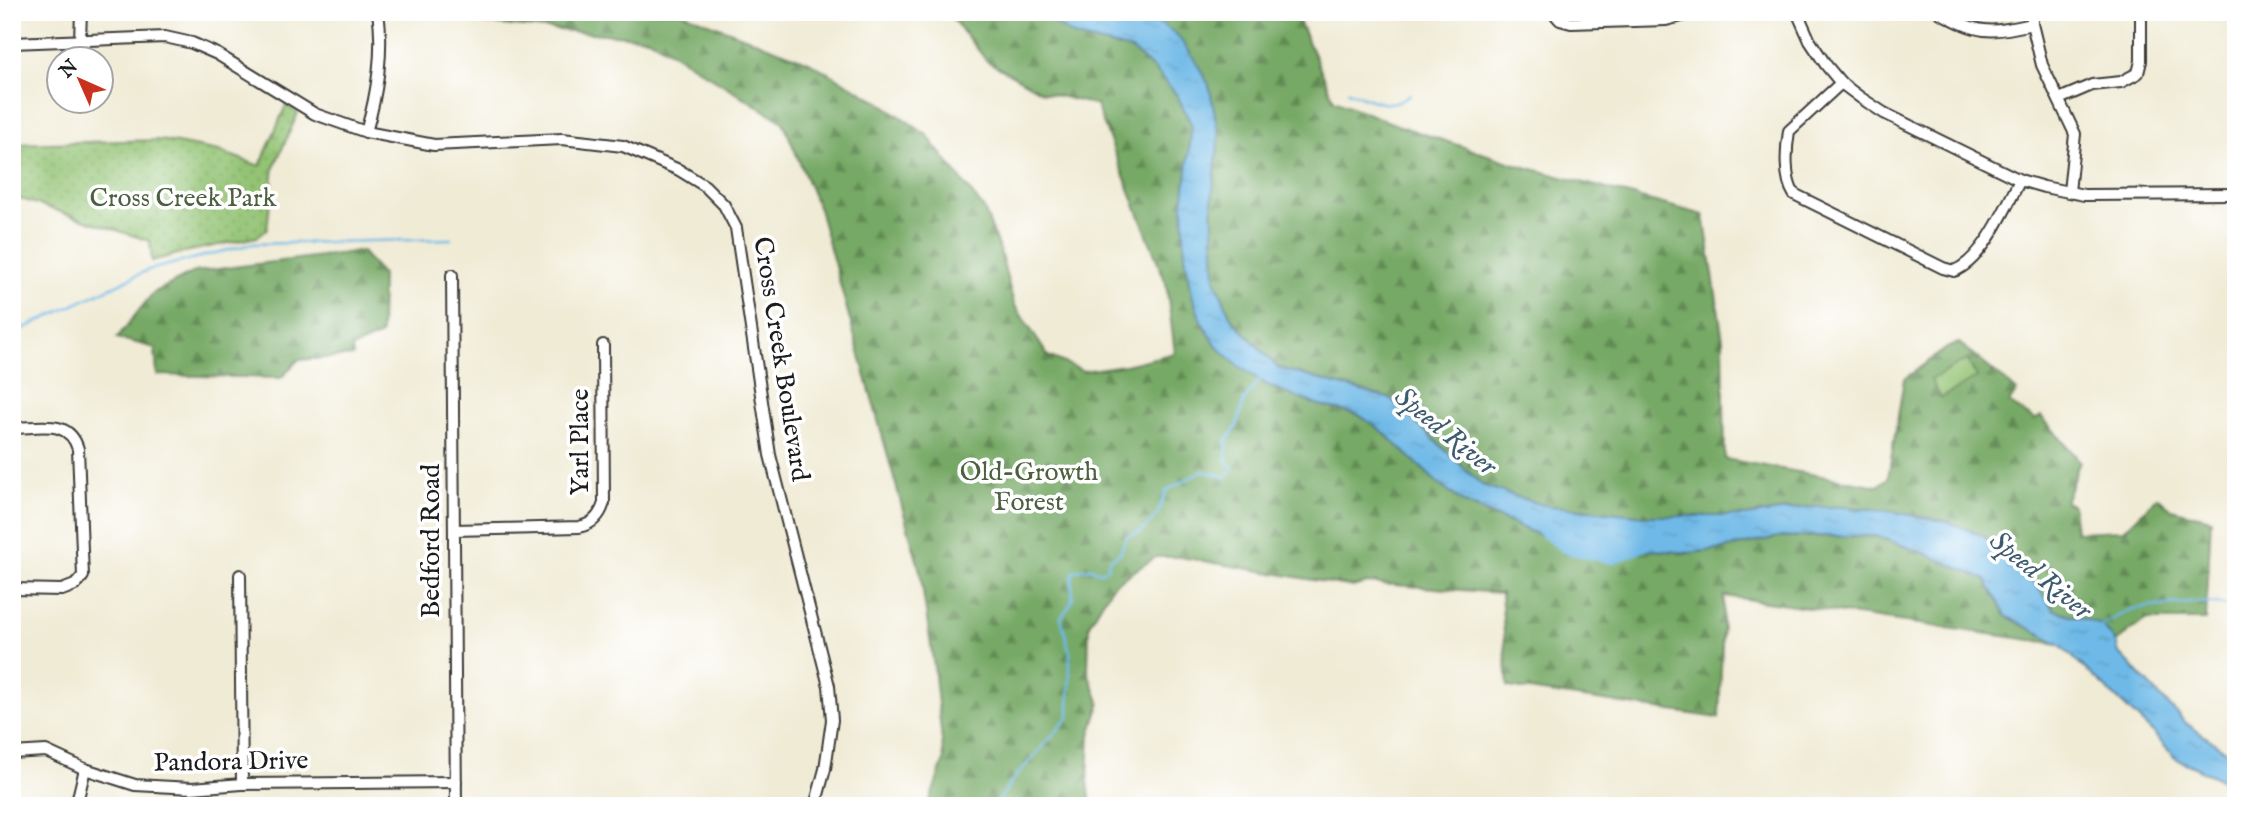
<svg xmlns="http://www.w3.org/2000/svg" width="2248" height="818" font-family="'IM FELL English',serif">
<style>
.forest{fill:url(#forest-firs);stroke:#496240;stroke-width:2}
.park{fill:url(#park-dots);stroke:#587048;stroke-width:2}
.pitch{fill:#93c373;stroke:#587048;stroke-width:2}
.water{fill:url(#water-ripples);stroke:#456a82;stroke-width:2}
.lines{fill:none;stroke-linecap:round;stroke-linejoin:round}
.stream{stroke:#6eb9e7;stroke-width:2.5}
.river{stroke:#6eb9e7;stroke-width:16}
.minor-casing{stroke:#3c3b38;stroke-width:14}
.minor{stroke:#fff;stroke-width:10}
.labels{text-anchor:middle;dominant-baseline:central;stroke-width:7;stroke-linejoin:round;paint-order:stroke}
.park-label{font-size:26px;fill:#4c5f3f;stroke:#fff}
.street-label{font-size:26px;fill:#1c1c1c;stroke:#fff}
.water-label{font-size:28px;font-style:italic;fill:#3d5b6d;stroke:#fff}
</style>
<defs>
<pattern id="forest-firs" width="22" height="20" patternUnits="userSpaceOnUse" patternTransform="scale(1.75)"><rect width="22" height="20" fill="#76a965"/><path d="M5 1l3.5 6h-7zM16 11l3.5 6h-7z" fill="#608952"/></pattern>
<pattern id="park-dots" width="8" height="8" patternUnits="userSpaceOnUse" patternTransform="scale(1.75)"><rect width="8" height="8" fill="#93c373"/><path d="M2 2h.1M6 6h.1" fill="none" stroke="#7ea763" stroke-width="1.8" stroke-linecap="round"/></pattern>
<pattern id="water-ripples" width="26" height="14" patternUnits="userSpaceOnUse" patternTransform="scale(1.75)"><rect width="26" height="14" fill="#6eb9e7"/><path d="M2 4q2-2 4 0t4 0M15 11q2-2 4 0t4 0" fill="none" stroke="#5f9ec6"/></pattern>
</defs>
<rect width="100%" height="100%" fill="#fff"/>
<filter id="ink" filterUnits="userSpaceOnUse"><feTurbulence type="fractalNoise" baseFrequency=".0143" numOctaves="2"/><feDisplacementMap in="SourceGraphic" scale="14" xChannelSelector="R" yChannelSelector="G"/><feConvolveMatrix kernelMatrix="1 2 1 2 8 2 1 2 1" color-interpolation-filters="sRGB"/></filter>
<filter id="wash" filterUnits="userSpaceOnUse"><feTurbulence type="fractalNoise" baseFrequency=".00686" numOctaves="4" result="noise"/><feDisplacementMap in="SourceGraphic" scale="28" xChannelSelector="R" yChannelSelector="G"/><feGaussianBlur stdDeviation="1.57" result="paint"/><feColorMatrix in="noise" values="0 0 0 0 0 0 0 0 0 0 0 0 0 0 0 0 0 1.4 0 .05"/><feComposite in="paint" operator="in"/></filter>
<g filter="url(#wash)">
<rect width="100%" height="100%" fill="#f0ebd5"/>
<g class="forest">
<polygon points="471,12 681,12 809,62 880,102 927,135 984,209 1000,251 1014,304 1048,356 1083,371 1125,365 1175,353 1166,283 1096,105 1042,92 987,61 947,12 1037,12 1076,37 1132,50 1156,71 1177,95 1192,126 1183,206 1185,256 1189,284 1237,365 1269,386 1312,403 1359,415 1382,431 1441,486 1464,503 1534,533 1594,552 1654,550 1689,553 1723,549 1778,537 1876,536 1922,552 1986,580 2006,616 2059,644 1724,596 1719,718 1508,687 1501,593 1367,583 1353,587 1180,557 1156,557 1113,585 1089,625 1088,672 1100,704 1090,735 1088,781 1091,806 928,806 944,760 934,667 920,571 819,209 783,122 648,38 471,22"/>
<polygon points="1131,12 1295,12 1334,100 1397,125 1518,165 1704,215 1723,340 1725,459 1878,486 1888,478 1904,379 1947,348 1959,343 2017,391 2009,403 2035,420 2041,416 2080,461 2065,502 2073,506 2076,532 2124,530 2158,497 2171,509 2211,519 2206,620 2145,620 2116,642 2102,625 2054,610 2034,582 1984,536 1949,522 1883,510 1842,507 1808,507 1746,516 1645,516 1542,505 1482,485 1391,399 1278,368 1231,318 1215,279 1212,200 1219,135 1209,85 1158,22"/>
<polygon points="361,251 382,275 381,335 352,348 353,356 298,360 281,378 157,375 155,348 117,338 153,293 194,272"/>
</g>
<polygon class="park" points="286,105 298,113 274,167 267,229 257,237 185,252 152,261 150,241 12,196 12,144 161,140 219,151 260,166"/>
<polygon class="pitch" points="1967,360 1977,377 1941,398 1931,380"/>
<polygon class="water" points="1037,12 1131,12 1158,22 1176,34 1194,58 1209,85 1219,135 1212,200 1215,279 1231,318 1278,368 1391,399 1482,485 1542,505 1645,516 1746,516 1808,507 1842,507 1883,510 1949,522 1984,536 2034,582 2054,610 2102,625 2116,642 2119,653 2186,723 2236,758 2236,787 2175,758 2153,733 2059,644 2006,616 1986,580 1922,552 1876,536 1810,536 1778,537 1723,549 1689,553 1654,550 1594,552 1534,533 1465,503 1441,486 1382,431 1359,415 1312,403 1269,386 1237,365 1217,346 1201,321 1193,298 1185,256 1183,206 1192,126 1177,95 1156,71 1132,50 1076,37"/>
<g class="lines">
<g class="stream">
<path d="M1348 91C1372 100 1388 112 1410 94"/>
<polyline points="12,334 148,270 252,244 451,239"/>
<polyline points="2102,625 2131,609 2199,602 2225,605"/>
<path d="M995 806 1011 782 1069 717 1070 653 1061 617C1083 591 1066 594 1074 571L1090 568 1101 572 1107 569 1109 560 1120 553 1127 536 1141 532 1157 515 1166 491 1202 471 1225 477 1233 468 1226 459 1227 440 1237 426 1244 400 1260 379"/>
</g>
<polyline class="river" points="1543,528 1567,546 1613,556 1644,543"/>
</g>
</g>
<g filter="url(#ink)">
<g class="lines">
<g class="minor-casing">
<g id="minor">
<polyline points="1553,12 1560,20 1571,23 1666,20 1698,12"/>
<polyline points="1797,12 1810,41 1826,65 1841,83 1861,98 1884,113 2020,180 2044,187 2084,195 2236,194"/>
<path d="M1939 12C1980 34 1987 34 2032 24"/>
<polyline points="2032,12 2032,24 2042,65 2075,134 2069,192"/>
<polyline points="80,40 81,12"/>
<polyline points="12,43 165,37 192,43 217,54 315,114 366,132 434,145 562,139 623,146 679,170 705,186 724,205 736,228 770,455 829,686 832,720 825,769 815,806"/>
<path d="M1841 83 1789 131C1786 149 1784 179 1794 194L1943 268 1954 271C1983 260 2006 207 2020 180"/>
<polyline points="2059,99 2092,85 2121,82 2138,73 2141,61 2141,12"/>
<path d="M366 132C377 95 384 50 378 12"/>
<polyline points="452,275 456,806"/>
<path d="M12 428C40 428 69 418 78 449L83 576 75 585 62 590 12 589"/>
<path d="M454 530 579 527C593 524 600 516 604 503L603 345"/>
<polyline points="240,575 242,784"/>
<polyline points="12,753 46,751 85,769 135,785 192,788 242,784 456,782"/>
<polyline points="76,806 85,769"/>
</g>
</g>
<use href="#minor" class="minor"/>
</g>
</g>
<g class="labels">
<g class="park-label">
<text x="183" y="198">Cross Creek Park</text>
<text x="1029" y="472">Old-Growth<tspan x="1029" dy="30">Forest</tspan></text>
</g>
<g class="street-label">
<text transform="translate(781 359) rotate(81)">Cross Creek Boulevard</text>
<text transform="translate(580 442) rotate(-90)">Yarl Place</text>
<text transform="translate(431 541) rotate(-90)">Bedford Road</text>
<text transform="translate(231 762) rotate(-1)">Pandora Drive</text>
</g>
<g class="water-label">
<text transform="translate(1445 432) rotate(39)">Speed River</text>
<text transform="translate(2040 576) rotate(39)">Speed River</text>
</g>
</g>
<rect width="2248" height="818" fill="none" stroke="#fff" stroke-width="42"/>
<g transform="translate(80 80) rotate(315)"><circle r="33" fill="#ffffff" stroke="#a4a4a4" stroke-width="2"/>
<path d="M0-5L12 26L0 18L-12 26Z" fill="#c8321e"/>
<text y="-10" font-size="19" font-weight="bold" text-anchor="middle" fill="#1c1c1c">N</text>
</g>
</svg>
